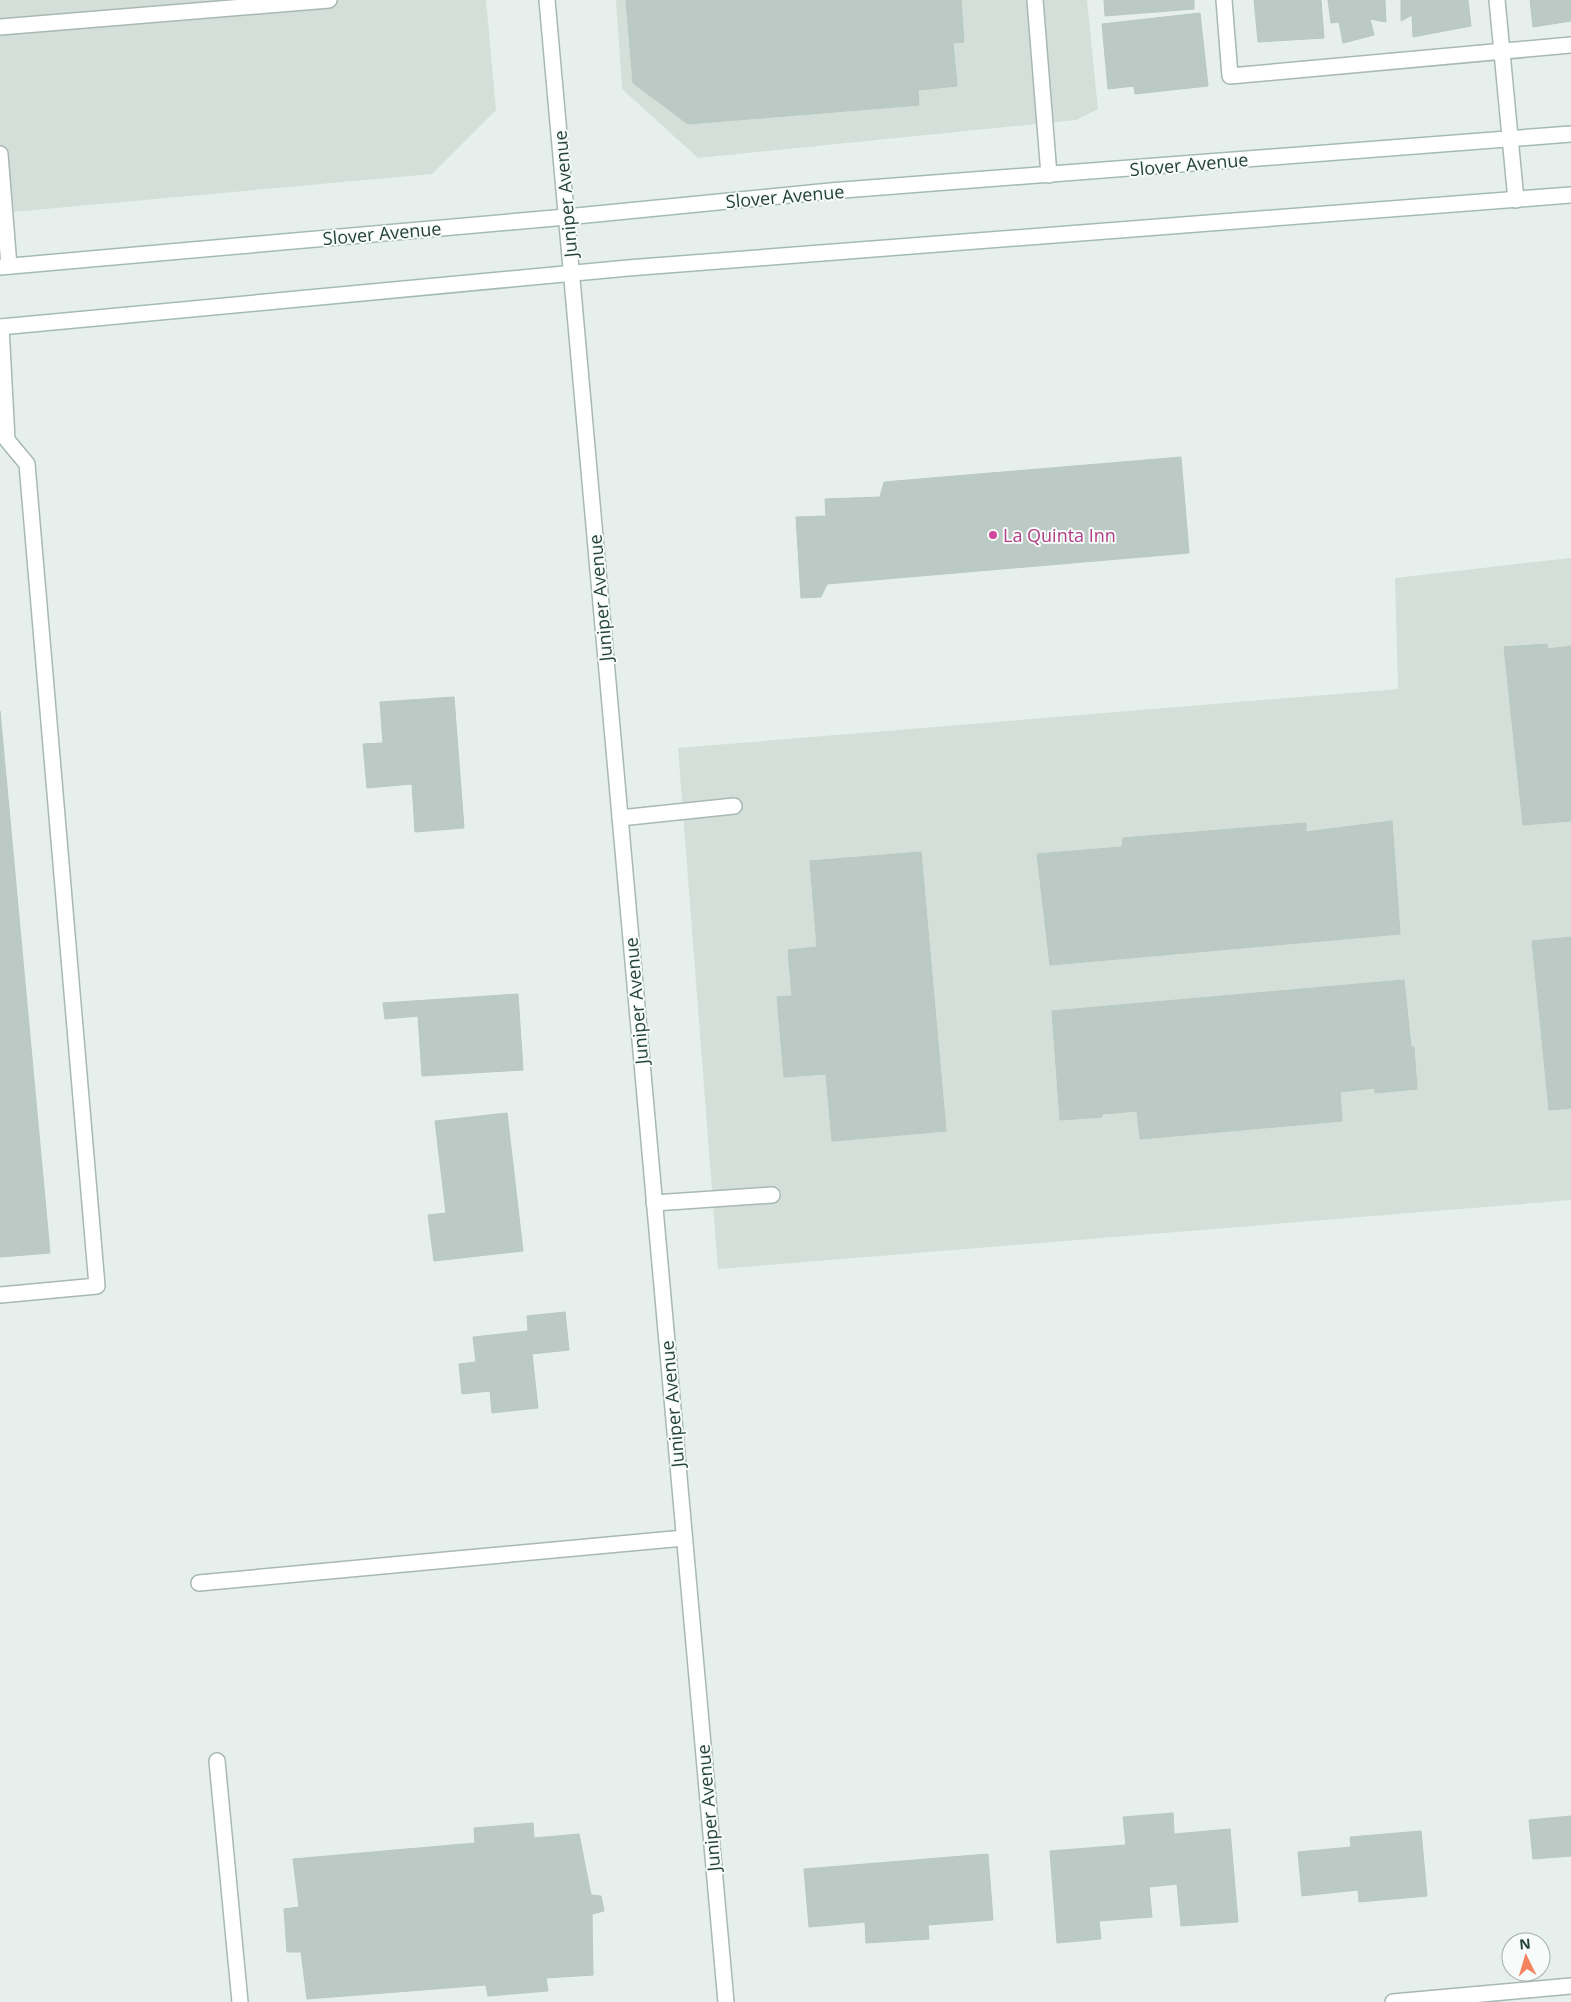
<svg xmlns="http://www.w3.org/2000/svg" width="1571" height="2002" font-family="'Open Sans',sans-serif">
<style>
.built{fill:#d4dfda}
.building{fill:#bbcac4;stroke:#b8c9c2}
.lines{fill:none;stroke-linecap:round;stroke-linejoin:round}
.service-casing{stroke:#a8b8b2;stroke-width:18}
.minor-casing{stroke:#a8b8b2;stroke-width:18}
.secondary-casing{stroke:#a4bbb3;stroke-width:18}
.service{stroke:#fff;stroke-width:15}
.minor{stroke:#fff;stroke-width:15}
.secondary{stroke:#fff;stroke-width:15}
.hotel-dot{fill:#d1479c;stroke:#f7fbf9;stroke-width:2}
.labels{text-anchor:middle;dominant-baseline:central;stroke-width:4;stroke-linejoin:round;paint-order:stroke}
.street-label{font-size:18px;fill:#24423a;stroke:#f7fbf9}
.hotel-label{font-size:18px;fill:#b23c85;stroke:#f7fbf9;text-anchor:start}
</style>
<rect width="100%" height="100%" fill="#e6efeb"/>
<g class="built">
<polygon points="0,0 486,0 496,110 432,174 0,213"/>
<polygon points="616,0 1087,0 1098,109 1076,120 698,158 622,89"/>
<polygon points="1571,558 1571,1200 718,1269 678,748 1398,689 1395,578"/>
</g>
<g class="building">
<polygon points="626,0 961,0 964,42 953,43 957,86 918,90 919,105 688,124 633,83"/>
<polygon points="1104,0 1194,0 1194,9 1105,16"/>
<polygon points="1254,0 1321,0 1324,38 1258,42"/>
<polygon points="1328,0 1385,0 1386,22 1370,19 1374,35 1343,43 1339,22 1331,23"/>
<polygon points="1401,0 1468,0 1471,26 1413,37 1412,15 1401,21"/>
<polygon points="1530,0 1571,0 1571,21 1533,27"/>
<polygon points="1200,13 1208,86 1135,94 1134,86 1108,89 1102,24"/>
<polygon points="1181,457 1189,553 827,584 821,597 801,598 796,517 826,516 825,499 880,497 884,482"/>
<polygon points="1547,644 1548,649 1571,646 1571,821 1523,825 1504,647"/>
<polygon points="454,697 464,828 415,832 412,784 367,788 363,744 383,743 380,702"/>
<polygon points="0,711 50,1253 0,1257"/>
<polygon points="1392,821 1400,934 1050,965 1037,854 1122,847 1123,838 1306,823 1306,832"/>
<polygon points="921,852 946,1131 832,1141 826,1074 784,1077 777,997 792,996 788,950 817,947 810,861"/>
<polygon points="1571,937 1571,1108 1549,1110 1532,941"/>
<polygon points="1404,980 1411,1047 1414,1047 1417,1089 1375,1093 1375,1088 1340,1092 1342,1121 1140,1139 1137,1111 1102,1114 1102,1117 1060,1120 1052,1011"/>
<polygon points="518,994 523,1070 422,1076 418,1016 385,1019 383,1003"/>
<polygon points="507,1113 523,1251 434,1261 428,1215 446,1213 435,1121"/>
<polygon points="565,1312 569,1350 532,1354 538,1408 492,1413 490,1391 462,1394 459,1364 476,1362 473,1337 528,1331 527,1316"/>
<polygon points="1173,1813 1174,1834 1230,1829 1238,1922 1181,1926 1177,1884 1149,1887 1152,1917 1099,1921 1101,1939 1057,1943 1050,1851 1126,1845 1123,1817"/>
<polygon points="1571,1816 1571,1856 1533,1859 1529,1820"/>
<polygon points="533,1823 534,1838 579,1834 591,1895 601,1896 604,1911 592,1914 593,1975 546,1978 548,1991 488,1996 486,1985 307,1999 301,1952 287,1952 284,1909 299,1907 293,1859 475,1843 474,1828"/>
<polygon points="1421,1831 1427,1896 1359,1902 1358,1890 1302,1896 1298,1852 1351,1847 1350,1837"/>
<polygon points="988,1854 993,1920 928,1925 929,1939 866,1943 865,1922 809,1927 804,1869"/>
</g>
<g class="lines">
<g class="service-casing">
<g id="service">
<polyline points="1035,0 1049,175"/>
<polyline points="1224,0 1230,76 1571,45"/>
<polyline points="1497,0 1516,200"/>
<polyline points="0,27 329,0"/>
<polyline points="0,154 9,266"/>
<polyline points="620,818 734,806"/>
<polyline points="654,1203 772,1195"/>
<polyline points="0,1295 97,1286 27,464 7,440 1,327"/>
<polyline points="199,1583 684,1538"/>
<polyline points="217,1761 240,2002"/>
</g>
</g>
<g class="minor-casing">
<g id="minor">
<polyline points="547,0 726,2002"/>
<polyline points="1393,2002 1571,1986"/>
</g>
</g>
<g class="secondary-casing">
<g id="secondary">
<polyline points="0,267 566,217 830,191 1571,134"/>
<polyline points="0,327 628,268 1571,195"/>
</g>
</g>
<use href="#service" class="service"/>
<use href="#minor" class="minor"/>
<use href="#secondary" class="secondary"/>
</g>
<circle class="hotel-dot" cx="993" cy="535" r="5"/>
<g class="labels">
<g class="street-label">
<text transform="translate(1189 164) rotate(-5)">Slover Avenue</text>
<text transform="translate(565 194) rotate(-95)">Juniper Avenue</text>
<text transform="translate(785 196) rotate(-5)">Slover Avenue</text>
<text transform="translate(382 233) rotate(-5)">Slover Avenue</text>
<text transform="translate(600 598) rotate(-95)">Juniper Avenue</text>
<text transform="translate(636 1001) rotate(-95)">Juniper Avenue</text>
<text transform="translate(672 1404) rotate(-95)">Juniper Avenue</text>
<text transform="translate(708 1808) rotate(-95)">Juniper Avenue</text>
</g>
<g class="hotel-label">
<text x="1003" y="535">La Quinta Inn</text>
</g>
</g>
<g transform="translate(1526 1957) rotate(355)"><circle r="24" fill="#f7fbf9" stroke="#a3b1ad"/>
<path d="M0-4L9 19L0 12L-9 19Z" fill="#f4845f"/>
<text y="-8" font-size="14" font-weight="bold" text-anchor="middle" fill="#24423a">N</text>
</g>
</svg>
